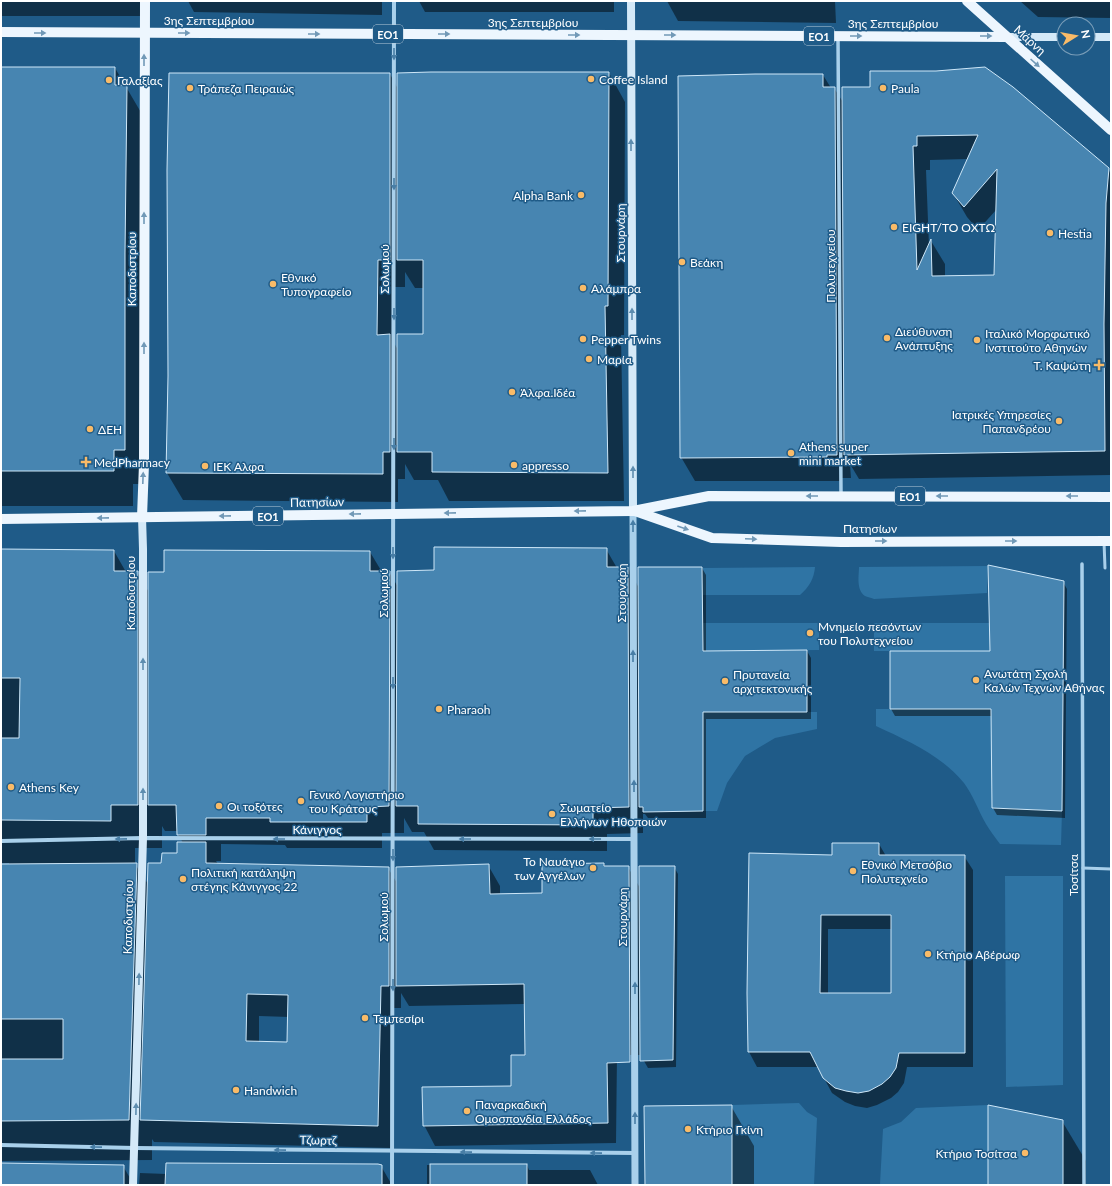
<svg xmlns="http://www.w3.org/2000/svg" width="1112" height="1186" font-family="Lato,sans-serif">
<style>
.green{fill:#2f74a4}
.shadow{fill:#0007;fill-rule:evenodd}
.building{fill:#4785b1;stroke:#cee7f8;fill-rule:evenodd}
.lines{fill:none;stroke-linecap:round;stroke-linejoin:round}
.service{stroke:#a9d0eb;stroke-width:3}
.pedestrian{stroke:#a9d0eb;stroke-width:3.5}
.minor{stroke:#a9d0eb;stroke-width:4}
.tertiary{stroke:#a9d0eb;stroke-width:7}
.secondary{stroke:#d4e9f8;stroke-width:8}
.primary{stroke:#edf6fe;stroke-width:10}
.oneway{fill:#7199b7}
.oneway2{fill:#487ea6}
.oneway3{fill:#5e8daf}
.poi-dot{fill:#f9bb68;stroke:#1f5b88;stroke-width:1.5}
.labels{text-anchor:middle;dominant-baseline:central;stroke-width:3;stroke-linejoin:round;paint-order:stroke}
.shield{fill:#1f5b88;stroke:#bccedb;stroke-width:1}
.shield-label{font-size:11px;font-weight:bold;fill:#fff}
.street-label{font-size:12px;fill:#fff;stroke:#1f5b88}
.poi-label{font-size:12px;fill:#fff;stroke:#1f5b88;text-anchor:start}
</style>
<rect width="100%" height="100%" fill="#1f5b88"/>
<g class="green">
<path d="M988 566 987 593 874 599C872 598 867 597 865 596 856 590 859 575 859 567Z"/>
<path d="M815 567C814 579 809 587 800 595H703V568Z"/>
<polygon points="1111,595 1111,854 1110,854"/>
<polygon points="703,623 819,623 819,650 703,651"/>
<rect x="874" y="623" width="116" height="28"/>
<path d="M876 709H992V807L1062 811 1061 845 1000 844C995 837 990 831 986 824 978 810 973 795 964 783 941 755 908 741 876 726Z"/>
<polygon points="703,712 817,712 817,729 775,738 745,756 727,783 717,811 703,811"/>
<polygon points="1005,876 1063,876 1063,1085 1006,1087"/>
<rect x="1110" y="892" width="1" height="293"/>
<polygon points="799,1103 807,1112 817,1118 814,1185 732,1185 732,1105"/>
<polygon points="988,1105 988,1185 880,1184 883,1129 901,1122 916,1108"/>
</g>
<g class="shadow">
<polygon points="1,1 143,1 142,16 1,16"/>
<polygon points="188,1 382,1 382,15 194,12"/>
<polygon points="419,1 614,1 614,12 425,12"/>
<polygon points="667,1 835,1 836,23 678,21"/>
<polygon points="1020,1 1111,1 1111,18 1038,17"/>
<polygon points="1,68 115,68 146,121 145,484 133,484 133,506 1,506"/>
<path d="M609 73 625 102 624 335H621L624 501H449L438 480H414L405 464V479H398V502L183 500 167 473 169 376 390 74 398 89ZM405 272 415 288H424V335L398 350 393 341V287H405Z"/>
<path d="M823 75 831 88H834L843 102 871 88 1108 169 1111 174V475L859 479 850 464 851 478H840V481H695L681 457ZM968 159 953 193 967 217 978 230 997 209 995 276 945 277V264L931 241 929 246 926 170H930V160Z"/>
<path d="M606 549 617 568H628L639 588 702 568 706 575V652L807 651 811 658V719H706V818H648L645 814H643V833L607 834V851L434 850 424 832H412L404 818V833H382V848H287L285 845 221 844V861H216L218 864 388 868 397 883 488 865 500 886V894H543L604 864 606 867H628L640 888 674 867 678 874 676 1067 648 1068 644 1061V1041L641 1055H617L616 1143 435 1146 424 1125 512 1087 526 1056 525 1004 409 1006 401 993V1008H393L391 1148 154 1142 152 1139V1160L1 1161V865H9V863H1V550L114 551 126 572H137L150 594 165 573 370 552 382 572H389L398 587 435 571ZM162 826 165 831H178V834L183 843 178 854 162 864 148 884 135 864V848H162ZM259 1016 289 1017 288 1043 259 1042Z"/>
<polygon points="1063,582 1067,589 1065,818 997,815 993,808 992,716 895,716 891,709 991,652"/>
<path d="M879 844 886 856H964L973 870V1067H907L904 1083 898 1092 891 1098 877 1105 867 1108 855 1106 845 1102 832 1093 818 1067H757L749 1052 748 993 833 856ZM828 929H892V994H828Z"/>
<polygon points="731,1106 754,1146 754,1185 646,1185"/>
<polygon points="1062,1121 1086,1161 1086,1185 989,1185"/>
<polygon points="1,1164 123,1166 134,1185 1,1185"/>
<polygon points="427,1165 527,1165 529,1170 590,1170 598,1185 427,1185"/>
<polygon points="381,1166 392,1185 139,1185 140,1173 167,1174"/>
</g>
<g class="building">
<polygon points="1,67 115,67 115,85 127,85 125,253 125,450 114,450 114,471 1,471"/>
<path d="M985 67 1013 87 1109 168 1106 203 1104 324 1105 451 844 455 842 87H870V71H936ZM978 135 952 193 964 207 997 169 994 275 932 276 931 239 917 270 913 146H917V136Z"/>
<polygon points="431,72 609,72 608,306 605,306 608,473 432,472 432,452 397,452 397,334 423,334 423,260 397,260 397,73"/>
<polygon points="169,73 390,73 390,260 378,260 377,335 390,334 390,452 383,452 383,474 166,473 168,376 167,170"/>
<polygon points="755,74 823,74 823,87 835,87 837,455 827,455 827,457 680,458 678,76"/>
<polygon points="434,547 607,548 607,567 628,567 629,807 593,808 593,825 418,824 418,806 396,806 397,571 434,570"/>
<polygon points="1,549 114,550 114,571 138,571 138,805 111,805 111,821 1,820 1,738 19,738 20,678 1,678"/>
<polygon points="164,550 370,551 370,571 390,571 389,806 367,807 367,822 270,822 270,818 206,818 206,835 177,835 176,805 148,805 148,572 164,572"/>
<polygon points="988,565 1064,581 1062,811 992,808 991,709 890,709 890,651 990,651"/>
<polygon points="638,567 702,567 703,651 807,650 807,712 703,712 703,811 643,812 643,807 639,807"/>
<path d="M177 842H206V863L389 867V986H381L378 1126 140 1120 148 863H161L162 853H177ZM247 994 288 995 287 1042 246 1041Z"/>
<path d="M832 843H879V855H965V1053H899L896 1068 890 1077 882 1084 869 1091 858 1093 846 1091 835 1088 823 1078 810 1052H748L747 993 749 853 832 855ZM821 915H891V993H820Z"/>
<polygon points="137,863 129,1120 1,1121 1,1059 63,1059 63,1019 1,1019 1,864"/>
<polygon points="604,863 604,866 629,866 630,1062 607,1063 608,1123 423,1126 422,1087 511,1086 511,1055 525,1055 524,984 396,986 396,867 489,864 490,894 542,893 542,864"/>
<polygon points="639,866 675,866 673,1060 640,1061"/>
<polygon points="732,1105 732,1185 645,1185 644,1106"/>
<polygon points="988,1105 1063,1120 1063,1185 988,1185"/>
<polygon points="1,1163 124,1165 124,1185 1,1185"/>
<polygon points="166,1163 378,1164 382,1165 382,1185 165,1185"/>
<rect x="430" y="1164" width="97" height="21"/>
</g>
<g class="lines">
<g class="service">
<polyline points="1104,542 1105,568"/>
<polyline points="1083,868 1111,869"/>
</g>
<g class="pedestrian">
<polyline points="838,37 841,495"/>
<polyline points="1082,564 1084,1185"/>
</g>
<g class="minor">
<polyline points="1,841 143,838 634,839"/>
<polyline points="1,1145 135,1148 635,1153"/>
<polyline points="392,1185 394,1"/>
</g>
<polyline class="tertiary" points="633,511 635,1185"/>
<g class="secondary">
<polyline points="631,1 633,511"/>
<polyline points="1006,37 1064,37"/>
<polyline points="1088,37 1111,37"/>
<polyline points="133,1185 143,838 143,549 142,517"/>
</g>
<g class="primary">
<polyline points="967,1 1111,130"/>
<polyline points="1,32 1006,37"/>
<polyline points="635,511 712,538 841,542 1111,541"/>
<polyline points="142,517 144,464 145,1"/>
<polyline points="1,519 633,511 709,496 1111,497"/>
</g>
</g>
<defs><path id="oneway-solid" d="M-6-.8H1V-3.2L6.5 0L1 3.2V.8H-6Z"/></defs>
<g class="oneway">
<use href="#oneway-solid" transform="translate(40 33)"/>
<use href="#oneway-solid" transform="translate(184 33)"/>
<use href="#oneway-solid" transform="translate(314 34)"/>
<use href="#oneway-solid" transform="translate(444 34)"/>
<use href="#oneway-solid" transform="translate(574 35)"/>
<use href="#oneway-solid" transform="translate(670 35)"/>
<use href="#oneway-solid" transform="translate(856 36)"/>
<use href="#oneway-solid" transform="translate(986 36)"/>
<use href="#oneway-solid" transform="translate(144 60) rotate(-90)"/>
<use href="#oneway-solid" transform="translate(1035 63) rotate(42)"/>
<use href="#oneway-solid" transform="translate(144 218) rotate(-90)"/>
<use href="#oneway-solid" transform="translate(144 348) rotate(-90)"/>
<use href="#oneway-solid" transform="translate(143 478) rotate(-88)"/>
<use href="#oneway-solid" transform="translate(812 496) rotate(-180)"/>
<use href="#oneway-solid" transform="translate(942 496) rotate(-180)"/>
<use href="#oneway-solid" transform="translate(1072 496) rotate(-180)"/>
<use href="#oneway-solid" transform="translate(580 511) rotate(179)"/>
<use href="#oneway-solid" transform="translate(450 513) rotate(179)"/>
<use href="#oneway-solid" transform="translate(355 514) rotate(179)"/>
<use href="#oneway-solid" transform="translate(225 516) rotate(179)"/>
<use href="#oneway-solid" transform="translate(103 518) rotate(179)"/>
<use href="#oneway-solid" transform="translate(683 528) rotate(19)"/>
<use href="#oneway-solid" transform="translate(751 539) rotate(2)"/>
<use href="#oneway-solid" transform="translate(881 541)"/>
<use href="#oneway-solid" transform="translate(1011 541)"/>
</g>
<g class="oneway2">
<use href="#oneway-solid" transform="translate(394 54) rotate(90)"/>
<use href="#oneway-solid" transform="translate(394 184) rotate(90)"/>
<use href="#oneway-solid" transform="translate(394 314) rotate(90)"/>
<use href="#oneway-solid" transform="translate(394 444) rotate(90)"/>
<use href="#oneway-solid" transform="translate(633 526) rotate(-90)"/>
<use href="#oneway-solid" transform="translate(393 553) rotate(90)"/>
<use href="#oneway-solid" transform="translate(633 656) rotate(-90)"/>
<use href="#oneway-solid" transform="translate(393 683) rotate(90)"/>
<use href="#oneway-solid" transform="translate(634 786) rotate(-90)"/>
<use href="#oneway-solid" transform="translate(121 839) rotate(179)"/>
<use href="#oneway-solid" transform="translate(279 839) rotate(-180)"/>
<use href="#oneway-solid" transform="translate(465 839) rotate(-180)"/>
<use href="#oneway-solid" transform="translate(595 839) rotate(-180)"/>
<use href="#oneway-solid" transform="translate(393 855) rotate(90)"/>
<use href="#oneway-solid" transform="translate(393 985) rotate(90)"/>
<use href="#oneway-solid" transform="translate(635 988) rotate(-90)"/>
<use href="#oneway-solid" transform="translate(635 1118) rotate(-90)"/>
<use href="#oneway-solid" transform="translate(96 1147) rotate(-179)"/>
<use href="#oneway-solid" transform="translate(280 1150) rotate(-179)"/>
<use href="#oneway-solid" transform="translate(466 1152) rotate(-179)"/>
<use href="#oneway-solid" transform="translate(596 1153) rotate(-179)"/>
</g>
<g class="oneway3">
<use href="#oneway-solid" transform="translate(631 145) rotate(-90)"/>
<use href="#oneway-solid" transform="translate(632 314) rotate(-90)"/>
<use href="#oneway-solid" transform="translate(633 472) rotate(-90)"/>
<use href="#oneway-solid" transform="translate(143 664) rotate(-90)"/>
<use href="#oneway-solid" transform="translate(143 794) rotate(-90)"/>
<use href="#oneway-solid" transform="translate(139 979) rotate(-89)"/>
<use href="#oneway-solid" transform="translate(136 1109) rotate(-89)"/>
</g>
<g class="poi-dot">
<circle cx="591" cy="79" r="4"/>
<circle cx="109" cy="80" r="4"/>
<circle cx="190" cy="88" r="4"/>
<circle cx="883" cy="88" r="4"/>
<circle cx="581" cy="195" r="4"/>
<circle cx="894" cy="227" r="4"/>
<circle cx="1050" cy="233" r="4"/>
<circle cx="682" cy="262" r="4"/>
<circle cx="273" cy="284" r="4"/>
<circle cx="583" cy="288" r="4"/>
<circle cx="887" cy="338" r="4"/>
<circle cx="583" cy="339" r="4"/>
<circle cx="977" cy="340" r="4"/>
<circle cx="589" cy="359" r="4"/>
<path d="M1097 359h4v4h4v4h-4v4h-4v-4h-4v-4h4z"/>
<circle cx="512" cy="392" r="4"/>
<circle cx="1059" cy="421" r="4"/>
<circle cx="90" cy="429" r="4"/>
<circle cx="791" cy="453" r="4"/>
<path d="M84 456h4v4h4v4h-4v4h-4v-4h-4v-4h4z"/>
<circle cx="514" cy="465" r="4"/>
<circle cx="205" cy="466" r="4"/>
<circle cx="810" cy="633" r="4"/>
<circle cx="976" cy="680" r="4"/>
<circle cx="725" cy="681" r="4"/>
<circle cx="439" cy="709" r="4"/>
<circle cx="11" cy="787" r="4"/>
<circle cx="301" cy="801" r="4"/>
<circle cx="219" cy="806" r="4"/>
<circle cx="552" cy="814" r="4"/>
<circle cx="593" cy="868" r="4"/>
<circle cx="853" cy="871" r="4"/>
<circle cx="183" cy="879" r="4"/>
<circle cx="928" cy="954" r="4"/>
<circle cx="365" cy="1018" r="4"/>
<circle cx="236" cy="1090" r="4"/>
<circle cx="467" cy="1111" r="4"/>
<circle cx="688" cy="1129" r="4"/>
<circle cx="1025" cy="1153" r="4"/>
</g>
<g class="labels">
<g class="shield">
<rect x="373" y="25" width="30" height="18" rx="3"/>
<rect x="804" y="27" width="30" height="18" rx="3"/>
<rect x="895" y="487" width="30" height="18" rx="3"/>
<rect x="253" y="507" width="30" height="18" rx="3"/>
</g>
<g class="shield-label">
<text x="388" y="34">ΕΟ1</text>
<text x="819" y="36">ΕΟ1</text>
<text x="910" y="496">ΕΟ1</text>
<text x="268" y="516">ΕΟ1</text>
</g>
<g class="street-label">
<text x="209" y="20">3ης Σεπτεμβρίου</text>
<text x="533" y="22">3ης Σεπτεμβρίου</text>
<text x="893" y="23">3ης Σεπτεμβρίου</text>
<text transform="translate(1030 40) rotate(42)">Μάρνη</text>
<text transform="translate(620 233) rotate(-90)">Στουρνάρη</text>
<text transform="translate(830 266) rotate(-90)">Πολυτεχνείου</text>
<text transform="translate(131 269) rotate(-90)">Καποδιστρίου</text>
<text transform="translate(384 269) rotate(-90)">Σολωμού</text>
<text transform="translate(317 502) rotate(-1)">Πατησίων</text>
<text x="870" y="528">Πατησίων</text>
<text transform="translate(130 593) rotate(-90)">Καποδιστρίου</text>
<text transform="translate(383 593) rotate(-90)">Σολωμού</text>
<text transform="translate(621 593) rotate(-90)">Στουρνάρη</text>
<text x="317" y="829">Κάνιγγος</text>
<text transform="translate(1073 875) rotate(-90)">Τοσίτσα</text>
<text transform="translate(128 917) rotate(-89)">Καποδιστρίου</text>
<text transform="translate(383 917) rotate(-90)">Σολωμού</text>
<text transform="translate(622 917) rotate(-90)">Στουρνάρη</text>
<text transform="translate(318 1140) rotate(1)">Τζωρτζ</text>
</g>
<g class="poi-label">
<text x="599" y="79">Coffee Island</text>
<text x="117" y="80">Γαλαξίας</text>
<text x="198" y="88">Τράπεζα Πειραιώς</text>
<text x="891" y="88">Paula</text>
<text x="573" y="195" text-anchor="end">Alpha Bank</text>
<text x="902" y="227">EIGHT/TO OXTΩ</text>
<text x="1058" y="233">Hestia</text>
<text x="690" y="262">Βεάκη</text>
<text x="281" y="277">Εθνικό<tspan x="281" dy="14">Τυπογραφείο</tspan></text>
<text x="591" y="288">Αλάμπρα</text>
<text x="895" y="331">Διεύθυνση<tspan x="895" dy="14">Ανάπτυξης</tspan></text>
<text x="985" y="333">Ιταλικό Μορφωτικό<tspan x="985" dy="14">Ινστιτούτο Αθηνών</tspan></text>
<text x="591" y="339">Pepper Twins</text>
<text x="597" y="359">Μαρία</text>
<text x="1091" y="365" text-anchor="end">Τ. Καψώτη</text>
<text x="520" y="392">Άλφα.Ιδέα</text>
<text x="1051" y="414" text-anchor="end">Ιατρικές Υπηρεσίες<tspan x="1051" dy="14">Παπανδρέου</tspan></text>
<text x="98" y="429">ΔΕΗ</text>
<text x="799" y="446">Athens super<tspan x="799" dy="14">mini market</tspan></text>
<text x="94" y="462">MedPharmacy</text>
<text x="522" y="465">appresso</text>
<text x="213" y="466">ΙΕΚ Άλφα</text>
<text x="818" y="626">Μνημείο πεσόντων<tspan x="818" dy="14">του Πολυτεχνείου</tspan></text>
<text x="984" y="673">Ανωτάτη Σχολή<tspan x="984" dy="14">Καλών Τεχνών Αθήνας</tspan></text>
<text x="733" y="674">Πρυτανεία<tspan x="733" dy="14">αρχιτεκτονικής</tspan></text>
<text x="447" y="709">Pharaoh</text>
<text x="19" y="787">Athens Key</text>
<text x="309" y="794">Γενικό Λογιστήριο<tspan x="309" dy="14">του Κράτους</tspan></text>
<text x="227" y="806">Οι τοξότες</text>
<text x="560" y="807">Σωματείο<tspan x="560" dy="14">Ελλήνων Ηθοποιών</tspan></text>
<text x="585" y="861" text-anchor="end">Το Ναυάγιο<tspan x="585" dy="14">των Αγγέλων</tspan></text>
<text x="861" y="864">Εθνικό Μετσόβιο<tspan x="861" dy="14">Πολυτεχνείο</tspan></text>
<text x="191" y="872">Πολιτική κατάληψη<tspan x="191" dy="14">στέγης Κάνιγγος 22</tspan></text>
<text x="936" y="954">Κτήριο Αβέρωφ</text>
<text x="373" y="1018">Τεμπεσίρι</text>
<text x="244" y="1090">Handwich</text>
<text x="475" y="1104">Παναρκαδική<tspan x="475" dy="14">Ομοσπονδία Ελλάδος</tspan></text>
<text x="696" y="1129">Κτήριο Γκίνη</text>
<text x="1017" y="1153" text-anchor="end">Κτήριο Τοσίτσα</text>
</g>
</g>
<rect width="1112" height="1186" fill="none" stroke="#ffffff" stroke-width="4"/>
<g transform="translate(1076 36) rotate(79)"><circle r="19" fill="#1f5b88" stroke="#799db8"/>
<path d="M0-3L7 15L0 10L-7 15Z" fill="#f9bb68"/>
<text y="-6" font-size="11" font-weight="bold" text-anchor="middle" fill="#ffffff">N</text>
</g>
</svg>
